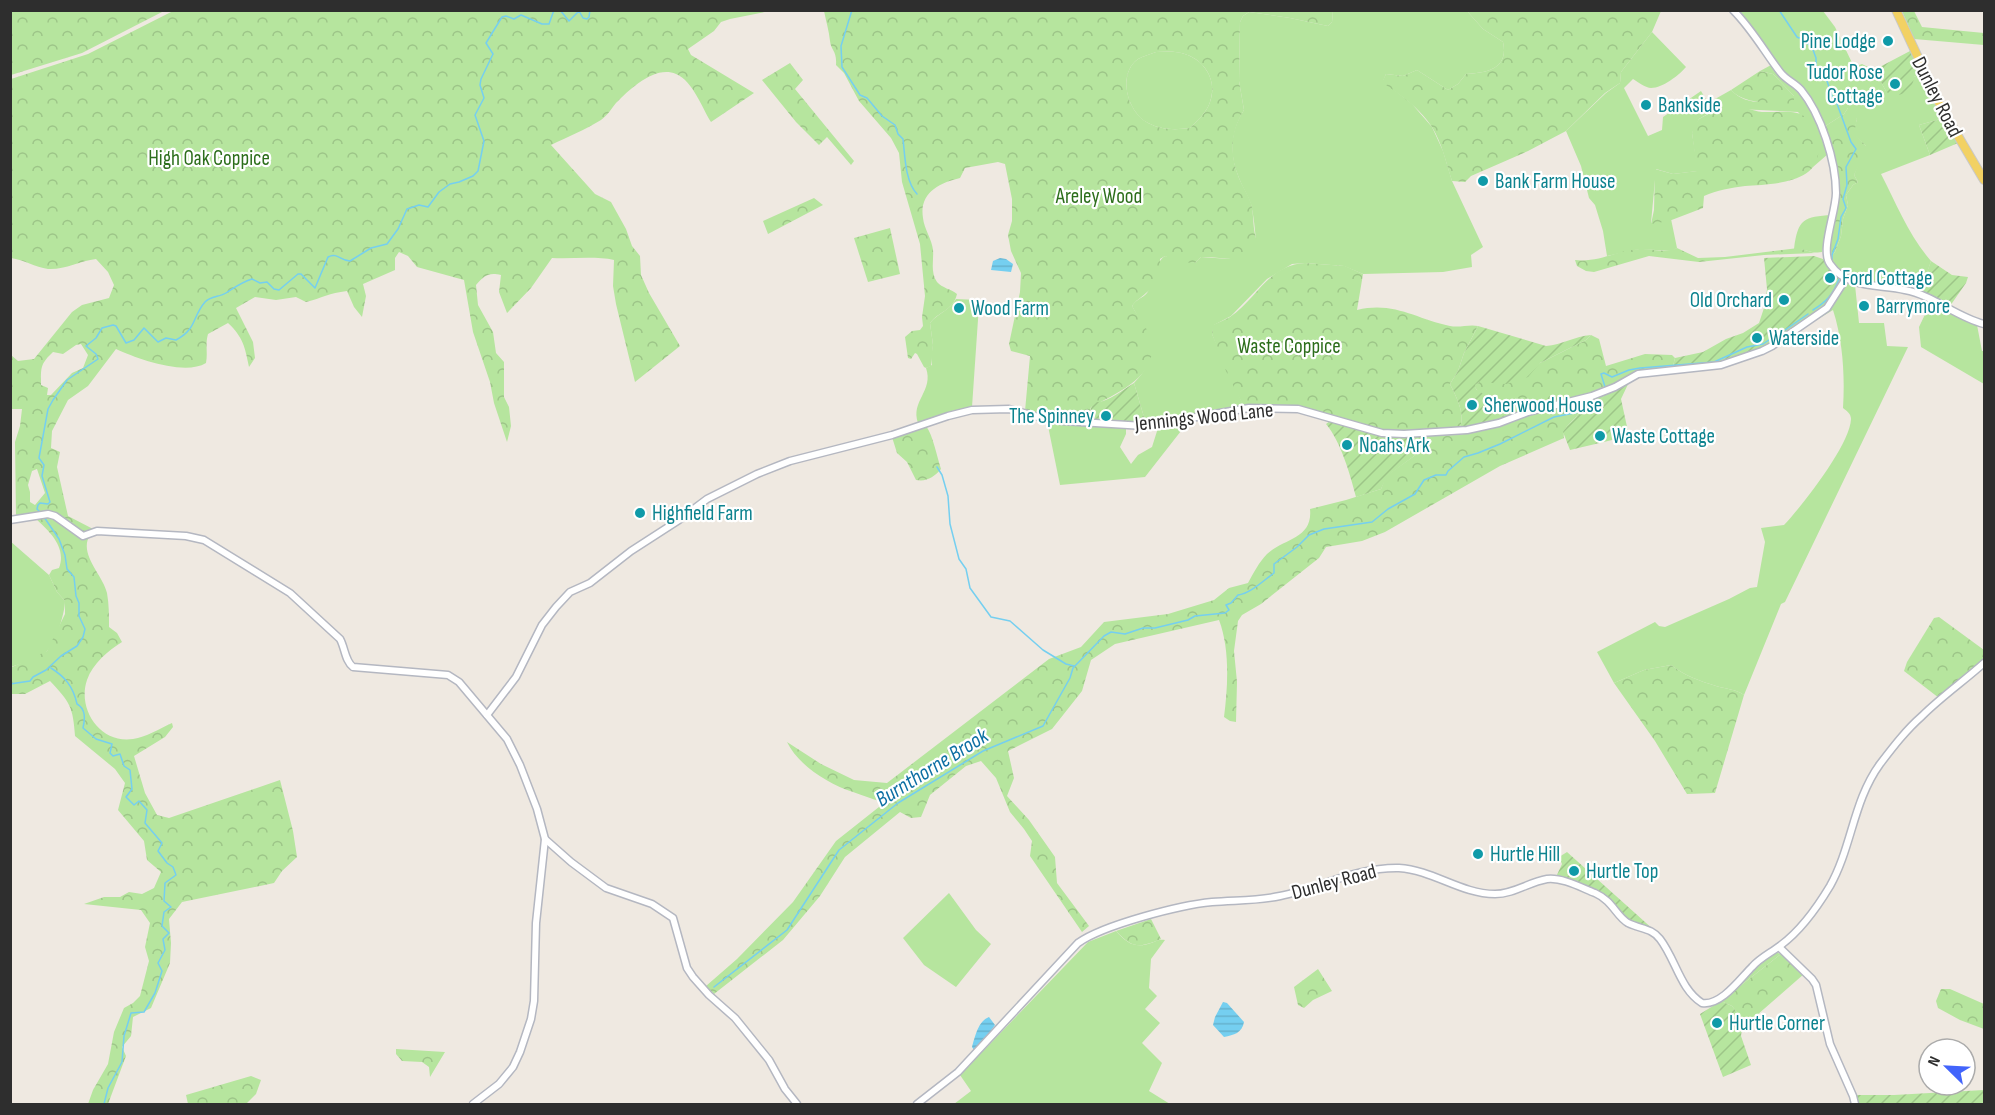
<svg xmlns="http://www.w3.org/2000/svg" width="1995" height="1115" font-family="'Sofia Sans Condensed',sans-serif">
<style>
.grass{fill:#b6e59e}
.forest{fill:url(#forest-crowns);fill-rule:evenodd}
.garden{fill:url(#garden-furrows)}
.water{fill:url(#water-rules)}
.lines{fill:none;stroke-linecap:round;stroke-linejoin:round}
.stream{stroke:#75cff0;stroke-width:1.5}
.minor-casing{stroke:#b4b7c1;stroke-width:9}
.major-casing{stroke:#c9c9c9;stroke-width:10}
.minor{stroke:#fff;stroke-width:6}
.major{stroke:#f2d163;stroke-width:8}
.culture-dot{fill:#0f9aa8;stroke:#fff;stroke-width:2}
.labels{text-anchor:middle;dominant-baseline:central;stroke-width:4.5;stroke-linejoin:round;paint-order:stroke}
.culture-label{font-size:21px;fill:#0d838f;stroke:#fff;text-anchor:start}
.street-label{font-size:21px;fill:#2e2e2e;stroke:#fff}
.park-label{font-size:21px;fill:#2c6e1b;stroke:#fff}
.water-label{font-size:22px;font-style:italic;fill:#0d6fa3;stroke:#fff}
</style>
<defs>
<pattern id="forest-crowns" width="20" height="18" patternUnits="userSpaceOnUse" patternTransform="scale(1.5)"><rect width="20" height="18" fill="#b6e59e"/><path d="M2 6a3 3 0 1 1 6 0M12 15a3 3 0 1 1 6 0" fill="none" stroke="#9dc588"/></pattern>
<pattern id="garden-furrows" width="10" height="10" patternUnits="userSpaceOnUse" patternTransform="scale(1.5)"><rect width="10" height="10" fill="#b6e59e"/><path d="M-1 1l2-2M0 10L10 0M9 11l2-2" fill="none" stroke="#9dc588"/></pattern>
<pattern id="water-rules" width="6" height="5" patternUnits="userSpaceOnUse" patternTransform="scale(1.5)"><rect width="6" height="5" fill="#75cff0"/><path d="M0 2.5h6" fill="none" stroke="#66b2ce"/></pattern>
</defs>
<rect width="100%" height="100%" fill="#efe9e1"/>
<g class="grass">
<path d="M1333 11H1467L1483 29 1503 42C1509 69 1487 73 1466 74L1458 84 1448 90 1417 70 1403 76 1386 74 1383 81 1412 104 1432 127 1443 151 1452 181 1483 247 1471 255 1472 267 1443 272 1363 274 1344 266 1305 263 1292 264 1267 279 1231 316 1214 325 1212 334 1244 407 1146 424 1134 383C1162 354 1149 337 1132 306 1136 299 1143 298 1147 293 1156 282 1153 264 1165 256L1195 263 1201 257 1229 259 1256 242C1255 230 1254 217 1251 204 1248 195 1242 187 1239 178 1229 155 1230 131 1244 110L1239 81 1240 22 1243 16 1249 12 1290 18 1328 26 1332 22Z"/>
<path d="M1736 11H1823L1835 27 1854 67 1862 64 1874 70 1886 91 1922 73 1944 118 1919 125 1930 155 1881 174C1896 203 1909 236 1931 261L1921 291 1915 287 1861 281 1843 275 1829 259 1835 252 1841 236 1843 219 1848 205 1846 195 1853 185 1858 182 1854 175 1866 146 1853 133 1857 119 1848 108 1844 114 1824 127 1805 93 1781 70Z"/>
<path d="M1652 32 1686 67C1679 75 1663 88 1651 88 1646 88 1638 82 1633 79L1624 88 1648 136 1662 130 1663 117 1701 91 1708 103 1731 90C1748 108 1773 102 1794 96L1773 74 1760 71 1773 64C1802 94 1816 113 1828 154L1813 167C1824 144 1812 129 1798 112L1718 108 1699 119 1692 133 1698 171 1673 174 1656 169 1651 223 1671 219 1677 248 1672 251 1639 249 1607 256 1603 231 1595 205 1589 198 1581 166 1566 131 1606 93 1620 83 1621 72Z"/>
<path d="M1156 52C1162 52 1169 51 1175 52 1200 54 1219 77 1210 102 1207 112 1197 121 1190 128 1175 130 1162 130 1148 123 1127 112 1117 74 1138 59 1143 56 1151 54 1156 52Z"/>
<path d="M1832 215 1822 252C1812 254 1804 248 1794 249 1798 218 1804 217 1832 215Z"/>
<path d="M1846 282 1855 285 1859 323H1884L1887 346 1908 347 1785 602 1781 604 1744 695C1736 689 1725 689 1716 686 1700 681 1685 676 1671 665L1644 670 1614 683 1597 652 1655 622 1659 626 1665 627 1729 599 1750 588 1757 587 1765 542 1761 528 1784 525C1802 506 1850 445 1851 419 1851 414 1847 411 1843 408 1845 376 1843 341 1833 310L1808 325 1790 339 1771 349 1829 309Z"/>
<path d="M956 299 978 300 979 305 972 407 952 411 918 423C910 401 934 391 926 368L932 365 931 357 933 345 930 323C938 313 949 311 956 299Z"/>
<polygon points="1931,302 1977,325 1982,351 1984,351 1984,384 1921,347 1919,327"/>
<polygon points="1047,421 1126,427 1126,434 1120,447 1131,464 1138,455 1152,447 1158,428 1188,422 1145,477 1060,485"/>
<path d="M10 541 49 575 57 592 65 601C65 613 56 642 47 651 38 660 22 663 11 667Z"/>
<polygon points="949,893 976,930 991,944 956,987 924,965 903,938"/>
<path d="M1116 931C1127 943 1135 949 1151 943 1157 941 1159 939 1165 940L1151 959 1149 988 1157 996 1145 1009 1160 1023 1142 1043 1162 1063 1149 1091 1170 1104H954L971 1091 960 1075 1088 942Z"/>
<polygon points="1775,952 1781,954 1721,1001 1755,966"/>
</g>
<g class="forest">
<polygon points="10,11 11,10 164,11 82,53 11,75"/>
<path d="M173 11H770L730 19 721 22 714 31 688 49 691 55 754 93 711 122C702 108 693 81 676 74 655 65 630 89 616 103 611 109 608 115 601 120 585 130 567 137 551 145L595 194 611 202 626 229 632 246 640 256 641 275 649 293 680 346 635 382 616 304 613 286 614 260C596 256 572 259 552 258L531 288 507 313 499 292 501 275C488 272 484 276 476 285L478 305 493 332 496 353 504 362V397L509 407 511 426 507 442 494 403 490 382 473 332 464 280 417 267 408 256 399 252 395 258V270L363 284 366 296 362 317 354 307 347 291C329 293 322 298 306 302L296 297 276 300 255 297 236 308 253 342 255 358 249 367C245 347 243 337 228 323L208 334C205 344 208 353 206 363 185 376 138 359 116 349L88 386 68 400 52 431 51 448 60 452 57 467 68 516 95 530 83 535 56 514 16 517 15 442 20 426 22 409H11V355L18 361 34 359 72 312 82 305 109 298 114 285 108 272 96 259C80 261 64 270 48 269 35 267 24 260 11 258V79L88 54ZM81 344 88 355 83 368 72 373 51 395H47L48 388 41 385C41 368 40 364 53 352L63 354 76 345ZM37 469 45 493 35 505 30 502V492L28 485 32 471Z"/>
<path d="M824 11H1333L1332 22 1328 26 1290 18 1249 12 1243 16 1240 22 1239 81 1244 110C1231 131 1229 154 1239 178 1242 186 1248 194 1251 203 1255 218 1251 236 1262 249 1248 266 1220 256 1201 257L1195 263 1179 262 1165 256 1160 259C1160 274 1159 284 1146 293 1141 298 1136 300 1132 306 1137 315 1143 322 1147 330 1168 372 1119 392 1091 407L1087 421 1042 416 1025 411 1030 356 1011 351 1009 344 1020 292 1021 273 1011 251 1008 235 1012 221V199L1005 164 998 162 965 168 960 178C939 183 919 193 923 218 924 229 932 239 933 250 934 260 930 272 937 282 942 288 951 289 957 294 953 311 939 311 930 323L933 345 931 366 926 368 924 367 917 354 915 353 911 359 908 358 905 337 912 331 920 330 923 326 922 317 925 296 920 244 902 182 899 153 891 138 859 101 844 73 836 65C837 50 831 51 830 41 829 31 826 21 824 11ZM1156 52C1162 52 1169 51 1175 52 1200 54 1219 77 1210 102 1207 112 1197 121 1190 128 1175 130 1162 130 1148 123 1127 112 1117 74 1138 59 1143 56 1151 54 1156 52Z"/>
<path d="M1467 11H1661L1652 32 1621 72 1620 83 1605 93 1566 131 1528 151 1471 176 1465 182 1452 181C1446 163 1442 143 1432 127 1420 108 1400 95 1382 82L1386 74 1403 76 1417 70 1448 90 1458 84 1466 74C1487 73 1509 69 1503 42L1483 29Z"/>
<polygon points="1902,11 1914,11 1922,27 1984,33 1984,45 1914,39"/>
<polygon points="790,63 803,80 795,89 854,161 851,165 827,137 819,145 796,122 762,80"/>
<path d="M1760 71 1773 74 1794 96V101L1789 104C1770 102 1745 105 1731 90Z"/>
<path d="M1731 104C1742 106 1752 111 1762 112 1790 113 1808 104 1817 139 1828 184 1773 184 1745 186 1731 188 1717 190 1704 196L1703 208 1669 221 1651 224 1654 210 1655 169 1673 174 1697 171 1692 133 1694 126 1699 119 1725 105Z"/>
<polygon points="1848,108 1853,108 1857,119 1854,133 1866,146 1866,152 1854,175 1858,182 1853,185 1846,195 1848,205 1843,219 1841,236 1835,252 1829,259 1829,246 1837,205 1824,127 1844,114"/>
<polygon points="814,198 823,205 768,234 763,221"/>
<polygon points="890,228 900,274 868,282 854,238"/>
<path d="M1677 248 1698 258 1725 257 1798 248 1815 253 1764 255 1699 262 1649 256 1594 272 1586 271 1577 266 1575 260C1598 263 1618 250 1640 249 1652 248 1666 254 1677 248Z"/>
<path d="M1305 263 1345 266 1363 274 1357 310C1394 301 1416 319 1450 326 1460 328 1469 324 1478 326L1464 353 1458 371 1450 384C1457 399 1465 412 1460 428L1403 432 1371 428 1299 407 1257 405 1244 407 1226 371 1212 334 1213 325C1219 322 1225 320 1230 317 1257 299 1268 265 1305 263Z"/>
<path d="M1591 335 1599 339 1606 366 1645 354 1672 355 1675 358 1673 366 1642 370 1608 386C1607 401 1590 406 1579 412 1574 423 1562 425 1564 438L1500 466 1385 532 1362 541 1326 547 1319 558 1261 604 1242 615 1238 621 1234 651 1237 682 1236 722 1230 721 1224 717C1228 686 1230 649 1219 620L1115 644 1091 660 1082 691 1052 729 1008 751 1014 778 1007 796 1029 820 1055 857 1057 883 1089 926 1082 932 1030 856 1032 841 1024 829 1010 812 996 778 981 761 966 766 930 795 921 817 911 818 900 812 845 857 820 896 783 940 714 994 706 986 737 959 793 902 836 841 884 803C874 799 863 796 853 792 828 784 798 765 787 742L821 764 854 780 887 783 1049 659 1081 647 1104 622 1168 614 1214 600 1229 588 1248 583C1253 574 1259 562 1267 554 1284 538 1313 539 1310 509L1346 500 1381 489 1386 476 1424 449 1417 436 1460 435 1504 424C1504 417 1499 406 1494 401 1487 395 1478 395 1474 385L1479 382 1540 363 1586 340Z"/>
<path d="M926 426C933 435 937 457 941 469 934 477 927 482 916 480L907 462 897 453 892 437Z"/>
<path d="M53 517C65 526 75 539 90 535 78 554 103 575 107 593 109 604 109 615 109 627L117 633 122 642C108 651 93 663 87 680 77 709 100 744 133 739 146 737 159 729 172 723L173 727 165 737 134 756 145 793 157 815 169 818 280 780 293 831 297 857 282 871 274 883 182 902 169 919 171 943 170 963 151 1008 133 1017 131 1036 122 1047 126 1056 108 1104H88L93 1090 108 1064 114 1032 124 1008 133 1003 140 996 149 961 145 947 150 923 141 910 84 904 104 897H120L129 892 142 894 154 888 161 872 147 860 144 841 118 810 125 783 115 769 75 736C73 707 70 702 50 681L25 694H11L10 668 47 651 65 614V601L57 592 49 575 52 570 59 568C67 547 49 531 35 518Z"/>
<polygon points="1939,617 1984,650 1984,659 1939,698 1904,671 1907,662 1934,618"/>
<path d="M1671 665C1685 676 1700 681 1716 686 1725 689 1736 689 1744 695L1715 793 1687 794 1655 741 1614 683 1644 670Z"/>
<path d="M1151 919 1161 939C1139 948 1133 949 1116 931Z"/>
<polygon points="1781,954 1804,974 1741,1029 1743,1020 1732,1006 1721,1001"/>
<polygon points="1318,969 1332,991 1313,1000 1304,1008 1298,1005 1294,987"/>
<polygon points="1941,989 1950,989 1984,1004 1984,1029 1960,1020 1938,1008 1936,1001"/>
<polygon points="396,1049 445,1052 430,1077 429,1067 422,1062 402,1061 396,1054"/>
<polygon points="251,1076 261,1080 256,1094 247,1103 188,1104 186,1095"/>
</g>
<g class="garden">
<path d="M1910 51 1922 73 1914 77C1913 90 1903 96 1891 96L1886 91 1874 70Z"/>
<polygon points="1944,118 1958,143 1930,155 1919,125"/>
<polygon points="1814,256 1823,259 1840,280 1837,289 1828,302 1766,348 1723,363 1673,366 1675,358 1703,352 1726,339 1743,333 1759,323 1765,305 1767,289 1764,258"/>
<polygon points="1931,261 1952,275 1968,277 1966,283 1950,306 1920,292"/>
<path d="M1478 326 1546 346C1562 345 1575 336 1591 335L1586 340 1540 363 1528 377 1506 384 1479 382 1475 385 1476 389 1502 407 1504 419 1498 422 1460 428C1465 412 1457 399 1450 384L1458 371 1464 353Z"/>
<path d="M1630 380 1621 399 1629 436 1570 450 1563 432C1568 423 1575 421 1579 412L1600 401 1607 392Z"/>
<path d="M1134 383 1146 424 1087 421 1093 402C1107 404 1122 390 1134 383Z"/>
<path d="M1330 421C1364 432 1380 437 1417 436L1425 448 1387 476 1381 489 1356 497C1350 474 1341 442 1326 424Z"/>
<polygon points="1567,852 1655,931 1627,919 1613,902 1604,895 1556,877 1562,864 1559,857"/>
<polygon points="1721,1001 1732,1006 1743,1020 1741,1036 1751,1065 1723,1077 1700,1014"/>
<polygon points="1984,1090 1984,1104 1857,1104 1856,1095 1894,1095"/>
</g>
<g class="water">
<polygon points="1000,258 1006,259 1013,264 1011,272 991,270 993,261"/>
<path d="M1223 1002 1227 1003 1244 1022C1242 1033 1234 1035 1224 1037L1213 1025 1215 1017Z"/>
<path d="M989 1017 995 1025 983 1042 974 1050 972 1047C975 1037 978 1021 989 1017Z"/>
</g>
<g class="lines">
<g class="stream">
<polyline points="560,10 569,21 579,11 583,18 587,19 589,17 590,10"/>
<path d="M852 10 841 46 842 67 860 95 867 98 882 116 895 125 898 134 903 139C905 156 905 181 917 194"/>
<polyline points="1779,10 1797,37 1799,38 1803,37 1808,44 1812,47 1816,58 1816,66 1827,81 1832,96 1836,101 1851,142 1856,149 1846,167 1847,185 1843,199 1846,208 1841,217 1838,239 1832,255 1832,261"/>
<path d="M1813 310C1826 302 1833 295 1839 279"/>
<polyline points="1785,330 1808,314"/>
<polyline points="1605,387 1601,374 1604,373 1612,377 1629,370 1640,368 1714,362 1747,347 1763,344 1781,332"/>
<polyline points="937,467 942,475 948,496 950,524 959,559 966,569 970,588 991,617 1010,621 1043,650 1066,664 1074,666"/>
<path d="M41 513 37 509 38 505 40 503 48 504 50 502 42 476 44 465 39 458 48 409 53 400 67 380 98 359 96 354 86 346 96 338 102 328 113 325 116 326 126 343 134 340 144 328 158 342 166 338 176 340C197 329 192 317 205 302 210 296 220 297 226 293 237 286 240 283 252 279L260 283 267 282 274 289 279 290 298 274H301L315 288 328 257C338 252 340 261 350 261L371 248 387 244 398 229 407 209 419 205 428 207 439 192 450 184 459 182 473 176 478 171 484 141 475 115 484 98 480 85 481 79 493 54 486 43 502 17 506 16 514 19 521 15 542 24H549L554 10"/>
<path d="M51 668C65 677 73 686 77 704 86 709 85 719 83 728L96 739 112 744 110 753 113 756 120 754 124 766 130 770 132 789 126 797 134 805 139 801 147 810 145 823 162 843 158 851 167 863 173 867 176 875 165 883 164 901 171 907 164 912 162 926 169 933 163 939 165 950 158 963 162 971 155 993 144 1012 131 1013 124 1036 122 1062 108 1088 104 1104"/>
<polyline points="10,684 30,681 33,677 46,670 61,656 77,646 83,637 85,629 79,616 79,603 76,596 74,577 67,569 65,555 59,539 44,517"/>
<path d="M714 987 787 930 839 850 898 803 983 751 1043 726 1070 678 1073 668 1104 636 1111 632 1125 634 1143 628H1155L1188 620 1195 616 1225 613 1229 610 1226 605 1231 603 1238 595C1250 594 1264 580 1274 573V564L1297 547 1309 535 1324 529 1372 522 1388 509 1415 494 1424 480 1436 475H1446L1448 471 1464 457 1478 453 1500 444 1554 417 1579 412"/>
</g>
<g class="minor-casing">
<g id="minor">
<path d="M1733 10C1752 29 1764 51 1780 72 1786 80 1795 83 1801 90 1821 114 1836 161 1836 193 1836 212 1820 250 1830 264 1847 289 1878 284 1905 290 1933 295 1956 317 1984 324"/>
<path d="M10 520 48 514 55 516 83 536 97 531 186 536 204 540 290 593 340 639C345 648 345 661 353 667L448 675 459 682 507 739 520 765 537 809 545 839 536 923 534 1001 531 1019 520 1052 513 1067 499 1084 473 1104"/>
<polyline points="487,715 516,677 542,625 556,607 570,592 590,583 631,551 679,520 707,499 757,474 790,461 892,435 948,416 972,410 1009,409 1042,418 1063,421 1144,426 1249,408 1298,409 1382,433 1404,434 1467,430 1499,423 1528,412 1592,396 1615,387 1638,374 1721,365 1762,351 1772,346 1827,308 1845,280"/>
<polyline points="545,839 571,862 606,888 652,904 673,918 687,968 693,977 709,995 735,1018 769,1060 785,1089 797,1104"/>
<polyline points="1779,947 1812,979 1816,985 1830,1044 1853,1096 1855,1104"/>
<path d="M917 1104 958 1072 1078 943C1103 925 1180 905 1212 902 1235 900 1257 901 1280 896 1320 888 1357 867 1399 868 1433 870 1461 894 1495 894 1514 894 1529 882 1547 879 1562 877 1582 888 1595 893 1613 901 1616 916 1628 923 1640 929 1652 928 1660 939 1676 960 1680 989 1702 1003 1721 1006 1740 979 1752 967 1761 957 1771 953 1781 945 1800 931 1818 906 1830 886 1852 847 1853 801 1880 764 1893 747 1906 730 1922 716 1941 697 1964 681 1984 663"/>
</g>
</g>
<g class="major-casing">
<polyline id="major" points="1896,10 1942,109 1984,180"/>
</g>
<use href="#minor" class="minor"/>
<use href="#major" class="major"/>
</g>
<g class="culture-dot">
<circle cx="1888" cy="41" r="6"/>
<circle cx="1895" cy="84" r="6"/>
<circle cx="1646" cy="105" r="6"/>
<circle cx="1483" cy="181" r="6"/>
<circle cx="1830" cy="278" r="6"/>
<circle cx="1784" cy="300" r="6"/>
<circle cx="1864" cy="306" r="6"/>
<circle cx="959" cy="308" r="6"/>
<circle cx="1757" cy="338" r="6"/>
<circle cx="1472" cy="405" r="6"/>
<circle cx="1106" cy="416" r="6"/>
<circle cx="1600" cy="436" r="6"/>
<circle cx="1347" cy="445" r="6"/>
<circle cx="640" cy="513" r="6"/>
<circle cx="1478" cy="854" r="6"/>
<circle cx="1574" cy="871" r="6"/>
<circle cx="1717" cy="1023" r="6"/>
</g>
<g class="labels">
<g class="culture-label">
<text x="1876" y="41" text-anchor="end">Pine Lodge</text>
<text x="1883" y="72" text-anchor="end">Tudor Rose<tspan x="1883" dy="24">Cottage</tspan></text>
<text x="1658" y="105">Bankside</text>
<text x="1495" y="181">Bank Farm House</text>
<text x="1842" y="278">Ford Cottage</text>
<text x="1772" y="300" text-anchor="end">Old Orchard</text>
<text x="1876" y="306">Barrymore</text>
<text x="971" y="308">Wood Farm</text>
<text x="1769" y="338">Waterside</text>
<text x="1484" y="405">Sherwood House</text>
<text x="1094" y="416" text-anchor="end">The Spinney</text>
<text x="1612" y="436">Waste Cottage</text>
<text x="1359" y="445">Noahs Ark</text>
<text x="652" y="513">Highfield Farm</text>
<text x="1490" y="854">Hurtle Hill</text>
<text x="1586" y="871">Hurtle Top</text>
<text x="1729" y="1023">Hurtle Corner</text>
</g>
<g class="street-label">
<text transform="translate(1937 97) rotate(63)">Dunley Road</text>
<text transform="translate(1204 417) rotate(-6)">Jennings Wood Lane</text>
<text transform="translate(1334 882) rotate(-15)">Dunley Road</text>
</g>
<g class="park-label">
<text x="209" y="158">High Oak Coppice</text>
<text x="1099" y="196">Areley Wood</text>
<text x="1289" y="346">Waste Coppice</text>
</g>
<g class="water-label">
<text transform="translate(932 768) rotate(-32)">Burnthorne Brook</text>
</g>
</g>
<rect width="1995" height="1115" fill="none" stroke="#2e2e2e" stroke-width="24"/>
<g transform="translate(1947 1067) rotate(294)"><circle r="28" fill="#ffffff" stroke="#ababab" stroke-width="1.5"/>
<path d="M0-4.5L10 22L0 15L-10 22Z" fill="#4264fb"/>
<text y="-9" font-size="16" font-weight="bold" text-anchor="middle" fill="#2e2e2e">N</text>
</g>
</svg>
